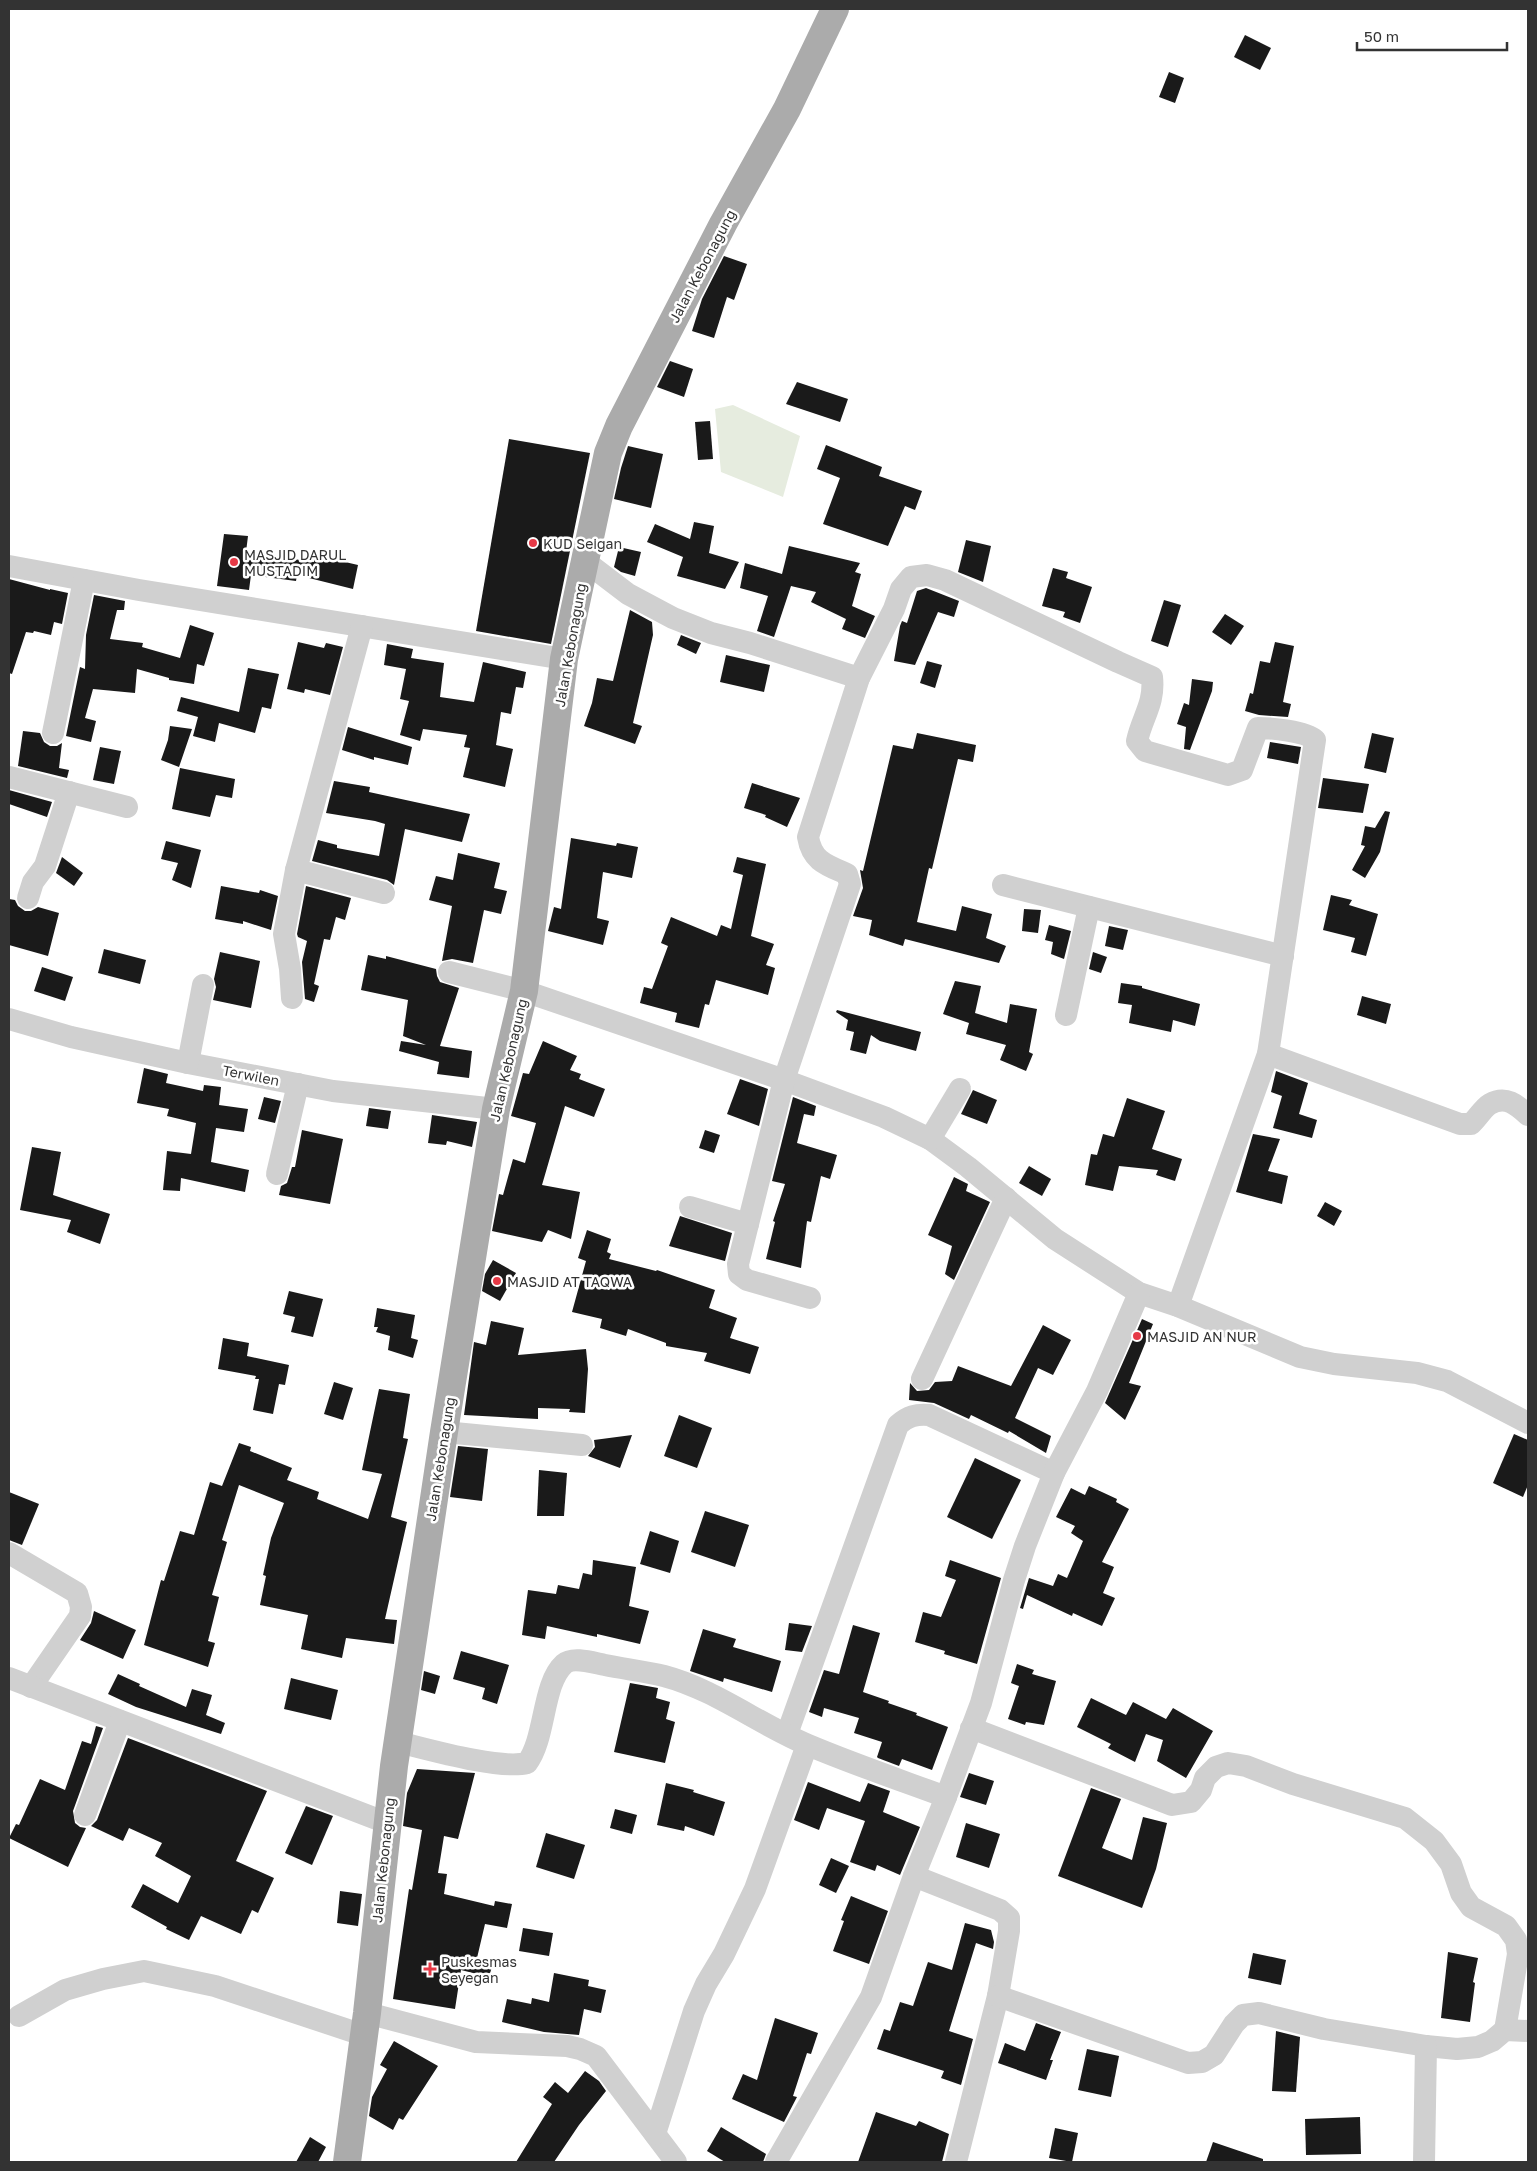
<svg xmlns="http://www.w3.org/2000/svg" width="1537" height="2171" font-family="'Golos Text',sans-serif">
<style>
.green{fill:#e6ecdf}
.building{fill:#1a1a1a}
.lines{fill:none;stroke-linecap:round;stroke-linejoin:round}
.minor{stroke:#d0d0d0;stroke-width:22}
.major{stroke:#ababab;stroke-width:28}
.poi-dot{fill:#e63946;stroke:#fff;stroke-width:2}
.labels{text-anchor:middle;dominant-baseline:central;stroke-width:5;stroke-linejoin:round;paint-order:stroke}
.street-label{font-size:14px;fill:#333;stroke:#fff}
.poi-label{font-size:14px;fill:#333;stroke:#fff;text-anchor:start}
</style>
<rect width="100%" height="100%" fill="#fff"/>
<polygon class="green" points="733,405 800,436 783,497 721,472 715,409"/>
<g class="building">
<polygon points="1245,35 1271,48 1260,70 1234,57"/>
<polygon points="1169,72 1184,78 1175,103 1159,97"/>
<polygon points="724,256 747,264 734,300 727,297 714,338 692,331 702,299"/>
<polygon points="670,361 693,369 684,397 657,387"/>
<polygon points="797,382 848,399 840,422 786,404"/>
<polygon points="710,421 713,459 698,460 695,422"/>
<polygon points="509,439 590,453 551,644 476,631"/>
<polygon points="826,445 882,467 879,476 922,491 915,510 905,506 888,546 823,524 840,478 817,469"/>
<polygon points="628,446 663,454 651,508 614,499 621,468"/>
<polygon points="694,522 714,526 709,553 739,562 725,589 677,576 683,557 647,542 655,524 690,539"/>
<polygon points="224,534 248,536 246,552 314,562 315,555 358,565 353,589 297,575 296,581 251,575 249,590 217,586"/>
<polygon points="966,540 991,546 983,582 958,572"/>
<polygon points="789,546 860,563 855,572 861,574 852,606 875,616 865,638 842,629 846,619 811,602 816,592 791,586 774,637 757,631 768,596 740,588 745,563 782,574"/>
<polygon points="619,547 641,552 635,576 621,572 614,567"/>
<polygon points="1053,568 1068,572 1066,578 1092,587 1080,623 1063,617 1065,612 1042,606"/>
<polygon points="9,579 50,590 50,589 68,593 62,624 54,622 51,635 34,631 33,633 26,632 12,674 9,673"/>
<polygon points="926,588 959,601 954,617 938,612 915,665 894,661 900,626 902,621 907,623 917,591"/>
<polygon points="94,595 125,601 124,610 117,610 110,639 143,643 142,647 180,658 190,625 214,633 204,666 197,664 194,684 169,680 169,678 137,669 135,693 93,689 85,718 96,721 91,742 66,736 80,667 85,669 86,635"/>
<polygon points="1164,600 1181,605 1168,647 1151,641"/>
<polygon points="630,610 652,622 653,635 633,723 642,726 635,744 584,726 592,703 597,678 613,681"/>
<polygon points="1225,614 1244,626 1231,645 1212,632"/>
<polygon points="681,635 701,643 696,654 677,645"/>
<polygon points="298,642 324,648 326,643 343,647 330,695 305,689 304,693 287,689"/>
<polygon points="1275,642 1294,646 1283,702 1291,704 1288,717 1259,715 1245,711 1250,693 1253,694 1260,661 1270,663"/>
<polygon points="387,644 413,649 411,658 444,663 440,697 474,702 483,662 526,672 523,688 516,687 511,714 501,712 496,745 513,749 505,787 463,777 470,748 464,747 467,735 423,729 420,741 400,735 409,701 400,699 406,669 384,665"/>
<polygon points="726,655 770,665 764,692 720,682"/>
<polygon points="927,661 942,665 935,688 920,683"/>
<polygon points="248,668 279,674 271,709 262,707 255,733 219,723 215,742 193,736 198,717 177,711 181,697 239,712"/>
<polygon points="1192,679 1213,682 1212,691 1190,750 1184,749 1186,727 1177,724 1184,703 1189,705"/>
<polygon points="170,726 192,729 179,767 161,760 168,740"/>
<polygon points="348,727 412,747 408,765 374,757 374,760 342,750"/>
<polygon points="23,731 40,733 44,742 50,746 57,746 62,743 59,768 69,770 67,778 18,766"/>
<polygon points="917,733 976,745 973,762 958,759 932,869 929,868 917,922 956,931 962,906 992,914 986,938 1006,946 999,963 905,939 903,946 869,935 872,920 853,916 863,888 860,870 863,871 893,745 913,749"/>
<polygon points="1372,733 1394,738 1386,773 1364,768"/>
<polygon points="1270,742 1301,747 1298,764 1267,758"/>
<polygon points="100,747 121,751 114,784 93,780"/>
<polygon points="180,768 235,779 232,798 216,795 210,817 172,809"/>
<polygon points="1323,778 1369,784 1363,813 1318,808"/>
<polygon points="334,781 370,787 369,792 470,814 462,842 405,829 394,885 387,880 312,861 318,840 337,845 337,848 379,856 385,824 375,821 326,813"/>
<polygon points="752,783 800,798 787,827 765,817 766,815 744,808"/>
<polygon points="9,790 52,802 47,817 9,804"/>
<polygon points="1385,811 1390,812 1380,852 1365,878 1352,870 1365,846 1361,845 1365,826 1375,828"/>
<polygon points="571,838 616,846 617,843 638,847 632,878 603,872 597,918 609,921 603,945 548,931 554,907 561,909"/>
<polygon points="166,841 201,850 191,888 172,880 178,863 161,859"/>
<polygon points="458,853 500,863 494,888 507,891 501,914 484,910 473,963 452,959 442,961 452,906 429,900 436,876 453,880"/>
<polygon points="62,857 83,873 74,886 56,873"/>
<polygon points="737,857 766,864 751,936 774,944 766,965 775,968 768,995 716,980 709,1005 705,1004 699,1028 675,1022 677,1013 640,1003 644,987 652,989 668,946 661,943 671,917 717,936 721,925 731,929 743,875 733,872"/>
<polygon points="221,886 259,893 260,890 278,896 271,930 243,921 243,924 215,919"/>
<polygon points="306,886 351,898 345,920 336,917 330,940 324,939 314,984 319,986 314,1002 305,999 302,962 307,941 298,937 297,934"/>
<polygon points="1331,895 1352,900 1349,905 1378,914 1366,956 1351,952 1355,938 1323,930"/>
<polygon points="9,899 15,900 18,906 25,911 31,911 38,907 59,913 48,956 9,945"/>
<polygon points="1024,909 1041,910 1038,933 1022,931"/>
<polygon points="1049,925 1071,931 1064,959 1051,954 1053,942 1045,940"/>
<polygon points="1109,926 1128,930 1123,950 1105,946"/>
<polygon points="104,949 146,960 140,984 98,973"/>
<polygon points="220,952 260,961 251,1008 213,1000 216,987 214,979"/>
<polygon points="1093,952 1107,957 1101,973 1089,969"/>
<polygon points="368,955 386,959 386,956 436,969 437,976 440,982 459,988 440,1046 472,1051 469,1078 437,1074 439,1062 399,1051 401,1041 426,1045 403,1036 408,1000 361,990"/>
<polygon points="42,967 73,977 65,1001 34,991"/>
<polygon points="955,981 981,986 975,1013 1007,1023 1010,1004 1037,1009 1029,1052 1033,1054 1026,1071 1000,1060 1006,1045 966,1034 969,1023 943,1014"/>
<polygon points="1121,983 1142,986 1142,988 1200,1004 1195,1026 1173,1020 1171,1032 1129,1023 1132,1005 1118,1003"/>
<polygon points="1362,996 1391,1004 1386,1024 1357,1015"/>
<polygon points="837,1010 921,1032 916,1051 880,1041 871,1035 866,1054 850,1050 854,1032 846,1030 848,1020 836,1012"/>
<polygon points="543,1041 577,1056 570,1070 581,1074 579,1079 605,1089 594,1117 565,1106 542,1185 580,1192 571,1239 548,1230 542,1242 492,1231 499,1194 503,1195 513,1159 525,1163 536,1123 511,1116 523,1073 529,1074"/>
<polygon points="144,1068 168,1074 166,1083 203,1091 204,1085 221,1087 219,1105 248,1109 244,1132 216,1128 211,1162 249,1170 245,1192 181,1178 180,1191 163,1190 167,1151 191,1154 196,1123 167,1116 169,1109 137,1103"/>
<polygon points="1276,1071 1308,1083 1299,1114 1317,1120 1312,1138 1273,1128 1282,1096 1271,1092"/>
<polygon points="740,1079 768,1089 759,1126 727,1114"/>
<polygon points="973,1090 997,1100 987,1124 961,1114"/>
<polygon points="264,1097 281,1101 275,1123 258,1119"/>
<polygon points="793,1097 816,1106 814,1116 804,1114 797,1143 837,1155 830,1179 821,1176 811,1222 807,1221 801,1268 766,1259 775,1222 773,1221 785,1184 772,1181"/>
<polygon points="1127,1098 1165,1111 1152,1149 1182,1159 1175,1181 1156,1175 1158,1170 1119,1166 1113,1191 1085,1185 1091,1154 1097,1155 1103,1134 1114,1137"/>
<polygon points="369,1108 391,1111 388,1129 366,1126"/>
<polygon points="432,1115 477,1122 472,1147 447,1141 446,1145 428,1143"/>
<polygon points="302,1130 343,1139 330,1204 279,1195 281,1186 287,1183 292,1167 295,1167"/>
<polygon points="705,1130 720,1135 714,1153 699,1148"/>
<polygon points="1253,1134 1280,1139 1268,1171 1288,1176 1282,1204 1236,1192"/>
<polygon points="32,1147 61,1152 53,1195 110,1214 100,1244 67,1232 71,1220 20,1210"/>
<polygon points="1029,1166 1051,1179 1042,1196 1019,1183"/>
<polygon points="954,1177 968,1184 966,1191 990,1202 954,1280 945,1274 952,1246 928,1235"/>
<polygon points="1325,1202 1342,1211 1334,1226 1317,1216"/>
<polygon points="680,1216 732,1233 725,1261 669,1246"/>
<polygon points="587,1230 611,1239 607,1252 611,1254 609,1259 656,1271 657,1270 715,1290 709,1308 737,1318 730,1338 759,1347 750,1374 704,1361 707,1353 666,1346 666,1343 628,1329 626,1336 600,1328 602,1319 572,1312 586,1261 578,1258"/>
<polygon points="493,1260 516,1273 500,1301 482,1291 485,1274"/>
<polygon points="289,1291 323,1299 313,1337 291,1332 295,1317 283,1314"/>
<polygon points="377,1308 415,1315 411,1338 418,1340 413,1358 388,1350 390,1336 376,1332 378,1327 374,1327"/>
<polygon points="1142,1319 1153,1324 1129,1383 1141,1386 1125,1420 1105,1403"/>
<polygon points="491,1321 524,1328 518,1355 586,1349 588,1369 585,1413 569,1412 570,1409 538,1408 538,1419 464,1415 474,1342 486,1345"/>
<polygon points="1043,1325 1071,1340 1053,1375 1038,1368 1015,1418 1051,1436 1046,1453 1009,1431 1008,1433 971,1415 969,1419 934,1403 909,1400 910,1383 917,1391 929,1390 935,1382 952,1381 958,1366 1011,1386"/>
<polygon points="223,1338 249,1343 247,1356 289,1365 285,1385 279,1384 273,1414 253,1410 259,1379 255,1379 256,1376 218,1369"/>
<polygon points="334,1382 353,1388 343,1420 324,1414"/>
<polygon points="379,1389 410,1394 403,1438 408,1439 391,1517 407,1522 385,1619 397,1620 394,1644 346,1638 342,1658 301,1649 308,1615 260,1605 266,1576 263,1575 271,1538 284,1503 239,1485 222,1540 227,1542 212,1595 219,1597 208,1641 215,1643 208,1667 144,1645 161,1580 164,1581 180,1531 194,1535 210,1482 222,1486 239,1443 251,1447 250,1451 292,1468 287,1480 319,1492 317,1499 368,1519 382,1474 362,1470"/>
<polygon points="679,1415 712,1428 697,1468 664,1456"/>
<polygon points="1514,1434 1528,1440 1528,1485 1523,1497 1493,1483"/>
<polygon points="632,1435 620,1468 588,1456 595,1447 594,1440"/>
<polygon points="458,1446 488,1449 482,1501 450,1497"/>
<polygon points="975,1458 1021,1480 992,1539 947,1517"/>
<polygon points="539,1470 567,1473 564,1516 537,1516"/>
<polygon points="1089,1486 1117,1499 1116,1502 1129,1509 1102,1562 1114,1567 1103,1593 1115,1598 1102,1626 1073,1613 1072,1616 1027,1595 1023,1609 1020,1608 1029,1578 1053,1586 1058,1574 1067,1578 1083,1541 1071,1533 1075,1526 1056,1517 1071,1488 1085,1495"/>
<polygon points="9,1492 39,1504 22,1545 9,1540"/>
<polygon points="705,1511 749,1525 735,1567 691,1552"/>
<polygon points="650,1531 679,1541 670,1573 640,1564"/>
<polygon points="593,1560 636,1567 629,1606 649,1611 640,1644 597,1634 597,1637 547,1626 545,1639 522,1635 528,1590 556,1594 558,1585 579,1589 583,1573 592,1575"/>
<polygon points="950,1560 1001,1578 977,1664 944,1654 945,1651 915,1642 923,1612 941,1617 956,1580 945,1576"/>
<polygon points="94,1611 136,1630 123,1659 80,1640 91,1623"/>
<polygon points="789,1623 812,1626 802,1652 785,1650"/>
<polygon points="853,1625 880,1633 863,1692 889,1701 888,1703 917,1713 916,1715 948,1727 932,1770 902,1759 899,1766 878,1758 877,1757 882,1742 854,1733 859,1718 824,1708 822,1717 809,1712 824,1670 839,1674"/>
<polygon points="703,1629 736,1639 733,1647 781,1661 772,1692 724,1678 723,1682 690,1671"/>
<polygon points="461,1651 509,1665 497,1704 482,1699 485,1688 453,1679"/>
<polygon points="1017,1664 1034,1670 1032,1674 1056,1681 1044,1725 1026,1722 1025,1725 1008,1719 1019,1686 1011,1683"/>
<polygon points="424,1671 440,1676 435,1694 421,1690"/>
<polygon points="118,1674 140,1684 139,1686 186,1707 192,1689 212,1695 206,1715 225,1723 221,1734 136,1707 108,1694"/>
<polygon points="291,1678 338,1690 331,1720 284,1709"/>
<polygon points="630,1683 658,1688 656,1698 670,1702 666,1719 675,1722 665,1763 614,1752"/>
<polygon points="1091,1698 1126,1715 1133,1702 1166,1719 1173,1708 1213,1731 1186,1778 1157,1761 1163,1740 1146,1734 1135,1762 1108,1748 1111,1744 1077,1727"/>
<polygon points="96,1726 103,1728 73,1811 75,1823 80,1827 86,1828 68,1867 9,1838 16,1824 19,1825 40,1779 65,1790 82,1741 91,1744"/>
<polygon points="128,1738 267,1791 236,1861 274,1878 258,1913 252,1910 241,1934 201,1916 189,1940 166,1929 167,1927 131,1907 143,1884 178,1903 191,1876 155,1856 162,1843 129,1828 123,1841 91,1826 97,1820"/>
<polygon points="417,1769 475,1773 458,1839 444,1836 438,1873 447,1874 444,1894 494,1906 495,1901 512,1904 507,1928 485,1924 477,1958 493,1963 489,1977 461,1970 455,2009 393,1999 409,1889 412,1890 422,1830 403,1826 407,1793"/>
<polygon points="969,1773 994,1781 986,1805 960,1797"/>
<polygon points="808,1782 860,1802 868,1783 890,1791 883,1812 920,1827 900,1875 877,1865 875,1871 850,1862 865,1821 827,1808 819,1830 794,1820"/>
<polygon points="666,1783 694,1790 693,1792 725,1802 714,1836 685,1826 684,1831 657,1825"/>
<polygon points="1091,1788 1121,1799 1102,1848 1132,1860 1143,1817 1167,1823 1156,1869 1142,1908 1058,1876"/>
<polygon points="306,1806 333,1816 312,1865 285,1853"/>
<polygon points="615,1809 637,1815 632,1834 610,1828"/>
<polygon points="966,1823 1000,1834 989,1868 956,1857"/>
<polygon points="546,1833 585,1845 574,1879 536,1867"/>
<polygon points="831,1858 849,1866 836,1893 819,1885"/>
<polygon points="340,1891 362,1894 358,1926 337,1923"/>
<polygon points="851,1896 888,1911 869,1964 833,1951 844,1921 841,1920"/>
<polygon points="965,1923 991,1930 994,1942 993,1949 976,1943 949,2031 973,2039 961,2085 941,2078 944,2071 877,2049 884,2029 890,2031 900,2002 913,2006 928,1962 952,1970"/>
<polygon points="523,1928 553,1933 549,1956 519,1951"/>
<polygon points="1448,1952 1478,1958 1473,1982 1475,1983 1470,2022 1441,2018"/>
<polygon points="1253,1953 1286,1960 1281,1985 1248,1978"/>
<polygon points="554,1973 589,1980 588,1986 606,1990 601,2013 584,2009 579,2035 544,2032 502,2022 507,1999 531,2004 532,1998 549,2002"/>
<polygon points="775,2018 818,2033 811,2054 807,2053 793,2096 797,2097 784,2122 732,2099 743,2074 757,2080"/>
<polygon points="1036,2023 1061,2032 1050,2060 1053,2060 1046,2080 998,2063 1005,2043 1025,2051"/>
<polygon points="1276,2031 1300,2037 1296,2092 1272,2091"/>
<polygon points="394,2041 438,2066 403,2120 399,2118 393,2130 369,2116 372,2097 387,2069 380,2065"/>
<polygon points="1087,2049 1119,2056 1111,2097 1078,2090"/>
<polygon points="585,2071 599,2081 606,2091 579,2125 554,2162 516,2162 552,2104 543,2097 555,2082 568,2093"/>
<polygon points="876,2112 916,2126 919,2121 949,2134 942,2162 858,2162"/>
<polygon points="1360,2117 1361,2154 1306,2155 1305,2119"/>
<polygon points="721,2127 766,2154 763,2162 725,2162 707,2151"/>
<polygon points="1055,2128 1078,2133 1072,2162 1049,2158"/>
<polygon points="310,2137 326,2147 318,2162 296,2162"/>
<polygon points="1213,2142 1263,2159 1263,2162 1206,2162"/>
</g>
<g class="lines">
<g class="minor">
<polyline points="586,562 628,594 673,618 711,633 750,643 859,678"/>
<polyline points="9,566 139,590 564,659"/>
<polyline points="53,733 84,580"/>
<polyline points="9,777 127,807"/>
<polyline points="296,870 384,893"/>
<polyline points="1003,885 1283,956"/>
<polyline points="28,898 33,882 45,866 69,792"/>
<polyline points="449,972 524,991 784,1080 884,1117 930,1139 968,1167 1055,1239 1139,1293 1178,1306 1300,1357 1334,1364 1417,1373 1447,1381 1528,1423"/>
<polyline points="292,998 290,969 284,934 296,870 362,626"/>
<polyline points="1066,1015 1089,907"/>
<polyline points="9,1019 71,1037 188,1063 333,1091 496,1109"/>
<path d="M1268 1054 1460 1124H1471C1477 1119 1483 1108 1490 1104 1506 1095 1517 1105 1528 1115"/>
<polyline points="188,1063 203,985"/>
<polyline points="930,1139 960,1089"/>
<polyline points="277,1174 298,1084"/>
<polyline points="690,1207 748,1224"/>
<path d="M810 1298 747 1280 739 1274 738 1264 784 1080 850 884 847 874C826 865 812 861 808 837L859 678 894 609 901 589 911 577 927 575 945 580 1118 662 1152 677C1155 704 1142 717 1137 741L1145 751 1228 775 1242 770 1258 728C1271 728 1305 731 1315 740L1268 1054 1178 1306"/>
<polyline points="922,1379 1006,1198"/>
<polyline points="444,1432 582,1445"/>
<polyline points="9,1553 77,1593 81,1607 80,1616 31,1687"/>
<polyline points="9,1678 387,1823"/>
<polyline points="971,1728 1172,1805 1191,1802 1201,1790 1205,1778 1216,1767 1228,1763 1246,1766 1293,1784 1405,1818 1434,1841 1451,1864 1461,1893 1471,1907 1506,1926 1516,1940 1518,1954 1505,2030"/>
<path d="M787 1734 898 1425C908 1416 916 1414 929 1415L1054 1473"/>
<path d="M398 1742C427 1749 500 1770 527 1763 546 1738 542 1684 564 1664 573 1656 594 1663 605 1665 624 1669 645 1671 664 1676 714 1689 760 1725 808 1745 853 1764 900 1780 946 1797"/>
<polyline points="85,1815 120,1721"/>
<polyline points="914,1876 1000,1910 1009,1918 1009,1931 998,1996 956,2162"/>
<polyline points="998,1996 1188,2063 1202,2062 1214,2055 1234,2024 1243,2015 1259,2013 1324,2029 1426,2046 1457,2049 1478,2047 1492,2041 1505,2030 1528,2031"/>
<polyline points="367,2013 476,2042 567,2046 580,2049 596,2056 676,2162"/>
<polyline points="19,2016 65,1990 103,1979 144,1971 215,1986 363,2035"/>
<polyline points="655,2134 694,2011 706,1984 724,1954 755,1889 807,1745"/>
<polyline points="776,2162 871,1997 914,1876 946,1797 981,1703 1014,1580 1025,1546 1054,1473 1097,1391 1139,1293"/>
<polyline points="1424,2162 1426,2046"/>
</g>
<polyline class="major" points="347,2162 367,2013 394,1766 444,1432 496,1109 524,991 564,659 608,453 619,426 723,224 787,109 835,9"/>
</g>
<g class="poi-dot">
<circle cx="533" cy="543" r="5"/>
<circle cx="234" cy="562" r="5"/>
<circle cx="497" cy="1281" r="5"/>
<circle cx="1137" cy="1336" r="5"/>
<path d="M427.5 1961.5h5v5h5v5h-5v5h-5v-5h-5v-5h5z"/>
</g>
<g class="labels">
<g class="street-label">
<text transform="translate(702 266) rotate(-62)">Jalan Kebonagung</text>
<text transform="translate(570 645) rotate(-80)">Jalan Kebonagung</text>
<text transform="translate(508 1060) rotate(-77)">Jalan Kebonagung</text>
<text transform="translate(251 1075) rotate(11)">Terwilen</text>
<text transform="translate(440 1459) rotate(-81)">Jalan Kebonagung</text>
<text transform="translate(383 1860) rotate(-84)">Jalan Kebonagung</text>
</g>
<g class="poi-label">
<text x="543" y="543">KUD Seigan</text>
<text x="244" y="554">MASJID DARUL<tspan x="244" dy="16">MUSTADIM</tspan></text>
<text x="507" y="1281">MASJID AT TAQWA</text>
<text x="1147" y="1336">MASJID AN NUR</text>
<text x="441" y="1961">Puskesmas<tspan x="441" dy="16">Seyegan</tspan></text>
</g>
</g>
<rect width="1537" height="2171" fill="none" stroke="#333333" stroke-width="20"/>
<path d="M1357 42v8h150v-8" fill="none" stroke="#333333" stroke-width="2.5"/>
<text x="1364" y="42" font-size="15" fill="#333333" stroke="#ffffff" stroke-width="4" paint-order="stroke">50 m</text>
</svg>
